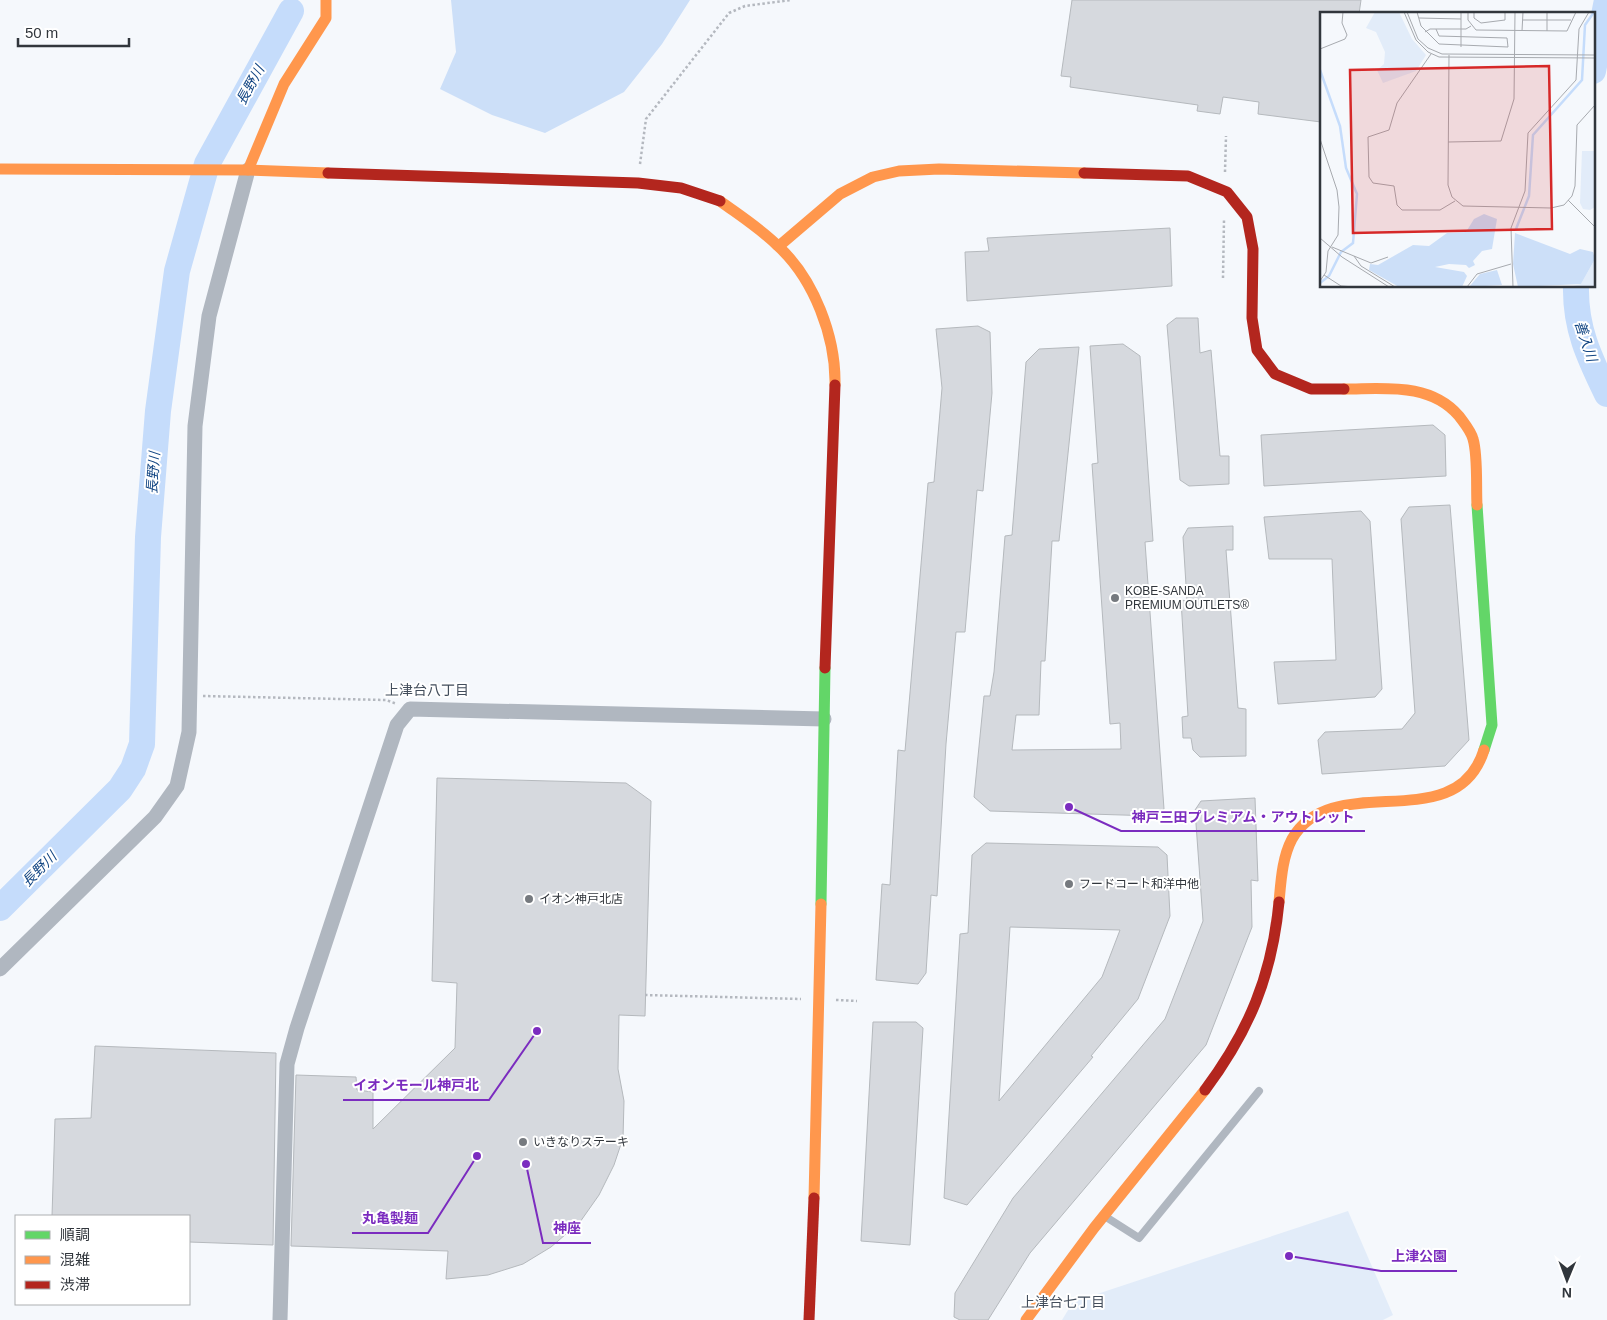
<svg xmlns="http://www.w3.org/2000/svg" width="1607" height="1320" font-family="Arial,'Noto Sans JP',sans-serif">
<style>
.green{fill:#e2ecf9}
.forest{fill:#ccdff8}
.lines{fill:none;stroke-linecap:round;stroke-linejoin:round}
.river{stroke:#c5dcfb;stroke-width:26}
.building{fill:#d6d9de;stroke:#b5b9bd;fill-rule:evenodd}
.path{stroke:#b4b8bf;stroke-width:2.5;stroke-dasharray:2.5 2.5;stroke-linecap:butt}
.lane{stroke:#b0b7c0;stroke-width:8}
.street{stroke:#b0b7c0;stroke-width:15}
.fast{stroke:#63d668;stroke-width:11}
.slow{stroke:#ff974d;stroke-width:11}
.jam{stroke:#b3261e;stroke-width:11}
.poi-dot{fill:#767a7f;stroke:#fff;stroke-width:2}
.labels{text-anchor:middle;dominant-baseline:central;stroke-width:4;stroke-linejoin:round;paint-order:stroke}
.poi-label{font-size:12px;fill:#31363c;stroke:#fff;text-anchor:start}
.water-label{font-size:14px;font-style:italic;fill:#134683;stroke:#fff}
.neighbourhood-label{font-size:14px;fill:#434e5c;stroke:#fff}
.inset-river{fill:none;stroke:#c5dcfb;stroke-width:2.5}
.inset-road{fill:none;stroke:#a7aaaf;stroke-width:1}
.view{fill:#d62828;fill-opacity:0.15;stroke:#d62828;stroke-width:2.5}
.inset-edge{fill:none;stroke:#31363c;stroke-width:2.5}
.leader{fill:none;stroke:#7b2cbf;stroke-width:2}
.callout-dot{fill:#7b2cbf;stroke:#fff;stroke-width:2}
.callout-label{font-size:14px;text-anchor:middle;font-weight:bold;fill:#7b2cbf;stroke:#fff;stroke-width:4;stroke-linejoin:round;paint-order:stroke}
</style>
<rect width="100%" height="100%" fill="#f5f8fc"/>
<polygon class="green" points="1348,1211 1393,1315 1383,1320 1062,1320 1073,1302"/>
<polygon class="forest" points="451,0 690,0 662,44 624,92 545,133 492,115 440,89 456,52"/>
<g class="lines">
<g class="river">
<polyline points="1593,71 1607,0"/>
<path d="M1576 286C1575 328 1589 357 1607 394"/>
<polyline points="0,908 120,789 133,769 142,744 148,537 158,411 177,271 207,164 291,11"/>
</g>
</g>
<g class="building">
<polygon points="1072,0 1361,0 1359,14 1321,14 1321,122 1258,114 1259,102 1223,97 1220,114 1197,111 1198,105 1070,87 1071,77 1061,76"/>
<polygon points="1170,228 1172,286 967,301 965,252 989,251 987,238"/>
<polygon points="1176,318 1198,318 1200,353 1211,350 1220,456 1229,456 1229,484 1189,486 1180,480 1167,325"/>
<polygon points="978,326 990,332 992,393 983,491 977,490 965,632 956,632 946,744 937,896 931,895 926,973 918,984 876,980 882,884 890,885 898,750 905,751 928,483 934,482 942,388 936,329"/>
<polygon points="1123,344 1140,356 1153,541 1145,542 1164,809 1155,816 990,811 974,797 984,696 990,696 994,672 1005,536 1012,535 1026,362 1039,349 1079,347 1059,541 1052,541 1045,661 1041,661 1039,715 1016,715 1012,750 1121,749 1120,723 1110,724 1092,464 1098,463 1090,346"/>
<polygon points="1433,425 1445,435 1446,476 1264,486 1261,435"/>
<polygon points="1450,505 1469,740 1445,766 1322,774 1318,740 1325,732 1402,729 1415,713 1401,519 1409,507"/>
<polygon points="1361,511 1370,521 1382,689 1375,697 1278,704 1274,662 1336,660 1332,559 1269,559 1264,517"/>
<polygon points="1233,526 1233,550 1226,550 1238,708 1246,709 1246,756 1200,757 1193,750 1191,738 1183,738 1182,717 1188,716 1181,600 1187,601 1183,537 1188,528"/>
<polygon points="437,778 626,783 651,801 645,1016 619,1015 618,1069 624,1101 623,1138 614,1165 599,1195 580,1222 551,1247 523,1264 488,1275 446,1279 448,1251 291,1246 296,1075 356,1077 357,1090 373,1092 373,1129 455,1048 457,983 432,981"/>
<polygon points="1255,798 1258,881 1251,880 1252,927 1206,1045 1030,1253 988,1320 960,1320 954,1317 955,1293 1013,1198 1165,1019 1203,921 1195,810 1201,801"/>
<path d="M986 843 1158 847 1167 855 1170 916 1138 999 1091 1056 1093 1057 967 1205 944 1198 960 934 968 933 972 855ZM1010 927 1120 930 1102 977 999 1101Z"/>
<polygon points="873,1022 916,1022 923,1028 910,1245 861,1241"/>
<polygon points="95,1046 276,1053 273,1245 189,1242 189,1216 52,1216 55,1119 91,1118"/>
</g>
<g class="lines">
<g class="path">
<polyline points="640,164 646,119 729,13 745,6 791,0"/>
<polyline points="1225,172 1226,136"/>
<polyline points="1223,278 1224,220"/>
<polyline points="203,696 386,700 397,704"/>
<polyline points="645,995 801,999"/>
<polyline points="836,1000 857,1001"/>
</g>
<polyline class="lane" points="1106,1217 1139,1238 1259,1091"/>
<g class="street">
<polyline points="0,969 155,817 177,786 189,732 195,426 209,316 248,170"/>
<polyline points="280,1320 287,1064 297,1028 397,725 410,709 824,719"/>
</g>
<g class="fast">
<polyline points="1477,505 1492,725 1484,750"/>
<polyline points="821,904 825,668"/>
</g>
<g class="slow">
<polyline points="0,169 248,170 328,173"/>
<polyline points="248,170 284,84 326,18 326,0"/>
<path d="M720 201C739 215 761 229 778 246 814 279 836 337 835 385"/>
<polyline points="779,246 840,194 873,177 899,171 939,169 1084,173"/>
<path d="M1344 389C1384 389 1430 382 1459 416 1464 423 1471 431 1473 439 1478 455 1476 487 1477 505"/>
<path d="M1279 902C1281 881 1282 858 1292 839 1333 767 1456 840 1484 750"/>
<polyline points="814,1198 821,904"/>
<polyline points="1026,1320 1094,1228 1205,1090"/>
</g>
<g class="jam">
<polyline points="328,173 638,183 681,188 720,201"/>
<polyline points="1084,173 1188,176 1227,192 1247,217 1253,249 1252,318 1257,350 1275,374 1311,389 1344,389"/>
<polyline points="825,668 835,385"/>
<path d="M1205 1090C1249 1031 1272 976 1279 902"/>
<polyline points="809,1320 814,1198"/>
</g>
</g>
<g class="poi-dot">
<circle cx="1115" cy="598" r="5"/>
<circle cx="1069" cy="884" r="5"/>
<circle cx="529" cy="899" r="5"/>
<circle cx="523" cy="1142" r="5"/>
</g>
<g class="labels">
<g class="poi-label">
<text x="1125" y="591">KOBE-SANDA<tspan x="1125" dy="14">PREMIUM OUTLETS®</tspan></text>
<text x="1079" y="884">フードコート和洋中他</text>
<text x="539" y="899">イオン神戸北店</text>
<text x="533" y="1142">いきなりステーキ</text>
</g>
<g class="water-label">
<text transform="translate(250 85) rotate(-61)">長野川</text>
<text transform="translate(1586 341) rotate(72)">善入川</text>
<text transform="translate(153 473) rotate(-86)">長野川</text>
<text transform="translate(39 869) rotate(-45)">長野川</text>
</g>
<g class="neighbourhood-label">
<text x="427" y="690">上津台八丁目</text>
<text x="1063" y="1302">上津台七丁目</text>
</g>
</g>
<g transform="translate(1320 12)">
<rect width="275" height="275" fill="#f5f8fc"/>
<path d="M55 0H79L92 27 106 43 96 59 63 71 57 58 64 52 65 40 56 20 46 16ZM262 139H275V195L270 198 263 197 260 191ZM275 247V275H249L261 272Z" fill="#e2ecf9"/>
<path d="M164 202 177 207 172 237 162 239 153 249 155 253 149 256 146 253 129 252 115 255 144 260 147 264 142 275H79L49 258 50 252 58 253 93 233 109 234 127 221 146 220 154 207ZM195 221 250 242 260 237 273 240 275 247 261 272 198 275 193 252ZM177 258 182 273 149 275 160 262Z" fill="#ccdff8"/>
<path class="inset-river" d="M0 58 20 114 26 156 37 182 33 231 21 240 9 264 0 271M196 217 209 184 213 123 262 68 265 13 274 0"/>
<path class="inset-road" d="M84 0 96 28 108 40 119 45 275 46M87 0 98 27 108 36 122 42 275 43M97 0 101 14 119 32 188 35 187 26 119 24 116 17M148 0V8L156 18 247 19 256 0M154 0V6L161 11 185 8V0M99 6 141 7M203 8H251M202 19 203 0M227 19V0M105 20 110 17H146L151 14M141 35V0M0 37 25 27 27 23 22 11 23 0M111 42 77 91 69 118 48 125 49 165 53 171 74 174 77 193 82 198H120L135 189M129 43 128 173 132 185 143 194 231 196 244 193 252 184 255 174 257 113 275 93M0 127 17 178 19 195 18 223 8 239 6 260 0 269M128 130 181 129 194 87 195 0M248 188 275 215M0 226 22 245 69 275M12 235 51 251 68 245M34 244 41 254 75 275M4 263 21 274 35 275M147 275 157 262 191 252M193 275 191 216 205 179 208 121 256 68 259 17 269 0"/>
<path class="view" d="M229 54 232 217 33 221 30 58Z"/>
<rect width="275" height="275" class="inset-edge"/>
</g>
<path class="leader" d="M1069 807L1121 831H1365M537 1031L489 1100H343M477 1156L428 1233H352M526 1164L543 1243H591M1289 1256L1381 1271H1457"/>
<g class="callout-dot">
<circle cx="1069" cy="807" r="5"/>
<circle cx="537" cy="1031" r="5"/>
<circle cx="477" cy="1156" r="5"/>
<circle cx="526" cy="1164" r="5"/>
<circle cx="1289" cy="1256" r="5"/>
</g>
<g class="callout-label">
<text x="1243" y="822">神戸三田プレミアム・アウトレット</text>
<text x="416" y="1090">イオンモール神戸北</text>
<text x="390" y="1223">丸亀製麺</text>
<text x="567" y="1233">神座</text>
<text x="1419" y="1261">上津公園</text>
</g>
<rect x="15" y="1215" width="175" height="90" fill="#ffffff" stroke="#adafb1"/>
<rect x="25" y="1231" width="25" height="8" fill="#63d668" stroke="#adafb1"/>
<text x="60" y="1240" font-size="15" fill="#31363c">順調</text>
<rect x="25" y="1256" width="25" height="8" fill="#ff974d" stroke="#adafb1"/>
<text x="60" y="1265" font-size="15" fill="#31363c">混雑</text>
<rect x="25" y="1281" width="25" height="8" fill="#b3261e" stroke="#adafb1"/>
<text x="60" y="1290" font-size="15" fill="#31363c">渋滞</text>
<g transform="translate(1567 1280) rotate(181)" stroke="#ffffff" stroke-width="4" paint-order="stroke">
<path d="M0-4L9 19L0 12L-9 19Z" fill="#31363c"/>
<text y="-8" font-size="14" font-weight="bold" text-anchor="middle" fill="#31363c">N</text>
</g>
<path d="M18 38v8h111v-8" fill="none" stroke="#31363c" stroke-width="2.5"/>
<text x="25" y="38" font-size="15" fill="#31363c" stroke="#ffffff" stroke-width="4" paint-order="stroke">50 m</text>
</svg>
